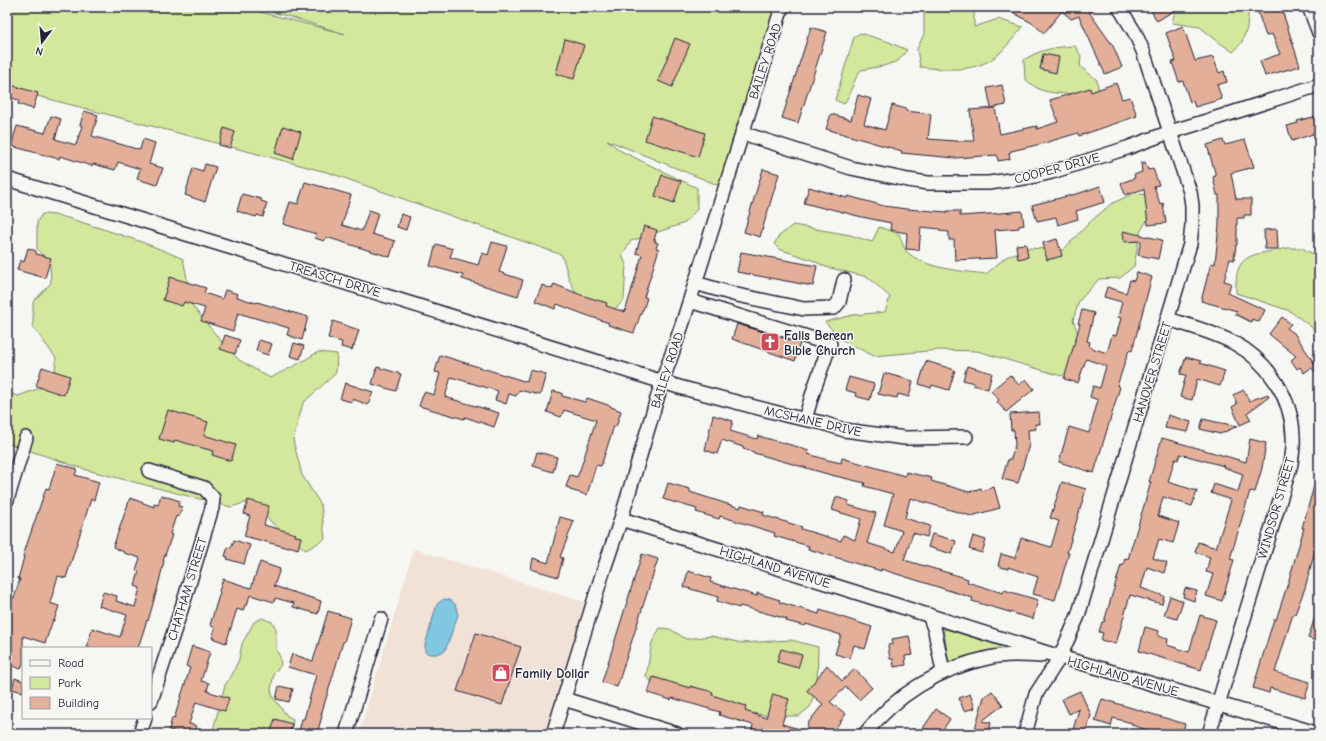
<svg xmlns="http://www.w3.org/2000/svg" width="1326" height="741" font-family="'Comic Neue',sans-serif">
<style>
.built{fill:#f1e1d7}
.green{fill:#d3e89c;stroke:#7a856c}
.water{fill:#80c8e1;stroke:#5a869f}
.building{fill:#e4af99;stroke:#22223b}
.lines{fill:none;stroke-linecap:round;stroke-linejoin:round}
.minor-casing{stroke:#22223b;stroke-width:16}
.minor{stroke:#f6f6f2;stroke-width:13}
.labels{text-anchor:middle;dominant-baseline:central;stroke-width:3;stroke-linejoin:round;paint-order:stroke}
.street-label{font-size:13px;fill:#22223b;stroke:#f6f6f2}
.poi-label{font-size:13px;font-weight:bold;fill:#22223b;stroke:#f6f6f2;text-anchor:start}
</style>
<rect width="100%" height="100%" fill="#f6f6f2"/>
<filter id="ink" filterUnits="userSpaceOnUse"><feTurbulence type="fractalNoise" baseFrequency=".025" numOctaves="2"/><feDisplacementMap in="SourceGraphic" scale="8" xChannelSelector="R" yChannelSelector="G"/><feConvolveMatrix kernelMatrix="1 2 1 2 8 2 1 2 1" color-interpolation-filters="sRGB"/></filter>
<g filter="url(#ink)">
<polygon class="built" points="414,549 587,603 546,734 359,734"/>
<g class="green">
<polygon points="7,7 241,7 345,34 287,16 250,7 782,7 725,188 607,140 621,151 697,188 697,209 685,223 631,241 622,255 626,264 624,300 612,312 578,298 569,279 562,255 330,173 7,88"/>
<path d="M924 7H976L974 15V27L998 19 1023 27C1015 36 1008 45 1000 53 978 73 948 70 920 67L917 49 924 34Z"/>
<polygon points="1176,7 1249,7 1247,28 1242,42 1233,52 1220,43 1200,27 1172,23"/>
<path d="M860 33 889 42 907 50 898 61 883 66 861 70C852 82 852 92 844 104L835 100 854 37Z"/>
<path d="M1075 46 1081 56 1080 66 1097 80 1099 92C1081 93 1059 96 1041 90 1036 88 1030 83 1025 79L1024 60C1040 49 1056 47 1075 46Z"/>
<path d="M1134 193 1147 195 1157 204 1140 232 1134 266 1120 278 1099 279 1079 301 1073 320 1081 342V361L1062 376 977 351 939 350 874 356 842 340 825 322 853 315 885 312 890 297 868 277 826 267 812 260 779 249 774 244 779 236 793 225 850 235 872 242 879 227 899 234C901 239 903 247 906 251 924 269 962 271 986 274L1006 257 1028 248 1063 250 1090 222 1111 204Z"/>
<path d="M42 214C59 214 74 220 90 225 122 235 153 245 183 259L188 283 190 303 221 341 239 360 270 378 298 364 318 352 337 354 336 373 303 403 293 440 302 475 321 505 325 539 306 550 276 527 251 501 231 507 87 470 7 443V392L18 396 54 383 56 358 33 327V302L51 283 50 264 37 249V222Z"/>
<path d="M1287 248H1302L1319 257V333L1290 311 1236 293C1234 250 1254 256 1287 248Z"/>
<polygon points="262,618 272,622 276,629 276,649 280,657 281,665 274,673 271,690 273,697 287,716 293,719 291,734 213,734 213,730 225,685 232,675 239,659 242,644 254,622"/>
<polygon points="660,628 670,629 686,639 711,636 742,643 791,640 818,647 817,686 810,707 799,716 770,716 729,709 660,689 646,677 652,642"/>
<path d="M946 629 998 645 1000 648 998 650 951 664C946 659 947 640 943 631Z"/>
</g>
<path class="water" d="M444 599 450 600 455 604 458 615 445 651C438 654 432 656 425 652V645L437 604Z"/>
<g class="building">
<polygon points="1003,7 1100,7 1089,12 1113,46 1122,67 1105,74 1079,16 1071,19 1062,11 1044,33 1032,23"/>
<polygon points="1149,7 1180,7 1157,21"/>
<polygon points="1256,7 1281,7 1300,66 1265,76 1260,61 1280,54 1272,34 1266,36"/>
<polygon points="1183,26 1195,61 1213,57 1219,73 1224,71 1227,82 1217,85 1222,99 1195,107 1193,101 1190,102 1183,81 1179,82 1172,62 1176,61 1166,33"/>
<polygon points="811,27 827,32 798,123 782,118"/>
<polygon points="675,38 690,44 672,87 658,81"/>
<polygon points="565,39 584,45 574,79 556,74"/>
<polygon points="1043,54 1059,57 1056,73 1040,69"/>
<polygon points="1116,83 1122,99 1130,97 1137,116 1079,136 1078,133 1041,144 1011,151 1011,152 1009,153 1010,159 998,161 997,155 955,158 901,153 902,151 826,129 831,114 851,120 858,95 871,99 864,124 885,130 892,105 906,109 906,111 931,114 928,139 955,141 974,141 970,110 995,108 1000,134 1037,126 1037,129 1058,122 1050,100 1090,88 1091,92"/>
<polygon points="7,84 38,93 33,109 18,104 19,100 7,97"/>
<polygon points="1002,85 1006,105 991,108 987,88"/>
<polygon points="84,111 98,115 92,136 140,150 143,139 155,143 149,164 163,168 157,185 137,179 140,169 118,162 115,170 93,164 92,166 60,156 59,159 11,146 17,126 45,133 51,116 61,119 55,139 76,145 82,126 80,125"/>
<polygon points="652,116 705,133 698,157 645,140"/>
<polygon points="1317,116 1319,124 1319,131 1312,133 1313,134 1292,141 1287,126 1298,123 1297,121"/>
<polygon points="283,126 301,132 293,159 275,153"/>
<polygon points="224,128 235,132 230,148 219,145"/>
<polygon points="1223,140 1225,145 1245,140 1254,167 1231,173 1236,199 1251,199 1251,215 1244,215 1244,218 1237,218 1237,245 1236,245 1234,260 1230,259 1224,281 1231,283 1228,293 1265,310 1259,322 1252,319 1251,322 1235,314 1237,311 1201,301 1211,263 1215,264 1219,225 1219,195 1217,195 1213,177 1216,176 1207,145"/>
<polygon points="1145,162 1148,170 1153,169 1159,185 1154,186 1160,204 1163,203 1166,223 1148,225 1144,189 1125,195 1121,183 1135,178 1134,175 1142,172 1141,163"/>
<polygon points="205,164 216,167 205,202 185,195 193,168 203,171"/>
<polygon points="763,169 779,174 760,237 744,232"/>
<polygon points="662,175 681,181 674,203 655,196"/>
<polygon points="305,182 351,195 342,225 362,231 369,210 378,213 372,234 395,241 390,257 326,237 324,241 315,238 316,234 283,224 290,202 298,204"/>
<polygon points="1100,186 1105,202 1076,211 1078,219 1058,225 1056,217 1037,221 1032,205 1080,193"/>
<polygon points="809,187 847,198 848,196 884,206 906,209 947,212 947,211 960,211 960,216 990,214 1022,211 1024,225 1019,226 1019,228 995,230 997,258 955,260 954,240 949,240 949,232 940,231 940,229 921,227 919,250 906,249 907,233 890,230 891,223 862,217 827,208 827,209 804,203"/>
<polygon points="242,194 261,199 261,201 267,203 263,217 257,215 256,217 237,211"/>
<polygon points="401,214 410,217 406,230 397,227"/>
<polygon points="644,226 657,230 654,240 656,240 655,242 658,243 656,248 659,249 644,297 647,298 643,310 642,310 634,333 608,325 609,323 583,314 557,304 555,309 535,301 542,285 552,289 554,284 581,295 607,303 606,306 625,312 642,255 636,253"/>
<polygon points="1277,229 1278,249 1265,249 1264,230"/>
<polygon points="1123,231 1162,240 1158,259 1138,255 1141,241 1124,242"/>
<polygon points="1057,239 1062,256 1047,260 1043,243"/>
<polygon points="492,242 507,246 499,272 523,280 518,296 462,279 463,275 430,266 436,244 453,249 450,257 478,265 482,253 488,255"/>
<polygon points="1026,244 1028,257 1018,259 1016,245"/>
<polygon points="28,248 36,251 36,254 51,258 45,278 17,270 20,260 24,262"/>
<polygon points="741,252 817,266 813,286 737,272"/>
<polygon points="1137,272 1152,277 1132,351 1129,350 1117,386 1120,387 1094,473 1059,462 1069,427 1089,433 1098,400 1090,397 1093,386 1100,388 1106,366 1086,359 1078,383 1064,379 1080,324 1078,324 1082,310 1094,313 1087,341 1090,342 1089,347 1107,353 1112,335 1116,336 1121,318 1118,317 1122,302 1104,297 1107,287 1126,293 1130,280 1134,281"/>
<polygon points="170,277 206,288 204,293 222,299 225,290 238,294 237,297 256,303 257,302 308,317 302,340 287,335 289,328 238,313 233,331 201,321 205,308 184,302 182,306 163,300"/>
<polygon points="1282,317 1291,324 1287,328 1294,333 1319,370 1319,374 1311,368 1304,373 1300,367 1297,369 1291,360 1296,356 1269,334"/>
<polygon points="333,321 359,330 354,346 353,346 352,350 341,347 342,342 328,338"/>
<polygon points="737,324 800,343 795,361 732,339"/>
<polygon points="225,335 240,340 235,354 220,349"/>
<polygon points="259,340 272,344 268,355 256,351"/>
<polygon points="294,343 304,346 300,359 290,356"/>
<polygon points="440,355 527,382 530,370 546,374 540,395 519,390 516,396 509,394 506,404 495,400 498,391 451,377 445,397 499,413 494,427 465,417 464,419 419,406 424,392 434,395 440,373 435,372"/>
<polygon points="1186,357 1201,361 1200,363 1225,371 1220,386 1197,379 1192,400 1180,397 1186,375 1180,374"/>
<polygon points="926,361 955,370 949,390 932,385 931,388 919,384"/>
<polygon points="967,366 992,373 988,389 973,385 974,383 963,380"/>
<polygon points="42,367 70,376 64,395 36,386"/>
<polygon points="377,367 401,374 396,391 372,384"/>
<polygon points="884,373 913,381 909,397 898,394 897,398 878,394"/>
<polygon points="1010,375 1019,385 1026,379 1034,389 1006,412 997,402 999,400 991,391"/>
<polygon points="849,377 874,384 870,400 855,396 856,393 845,390"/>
<polygon points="345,383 373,392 368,405 353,399 352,402 340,399"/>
<polygon points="1244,390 1249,401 1268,394 1269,397 1247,413 1251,420 1240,425 1232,407 1237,404 1233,395"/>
<polygon points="553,391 562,393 562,396 585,402 587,398 611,406 611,407 621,411 616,427 614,426 601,466 596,465 587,495 570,490 570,488 566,487 570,475 577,477 580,470 596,420 564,410 561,417 547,412"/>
<polygon points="168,410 208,422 204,435 236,445 231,461 212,455 213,451 175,440 174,443 159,439"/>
<polygon points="1039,412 1040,424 1035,424 1036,429 1028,430 1029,445 1018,483 1002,479 1008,459 1011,459 1015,445 1014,430 1011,430 1010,414"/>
<polygon points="713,415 733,421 730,431 757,439 758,436 802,448 802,449 809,451 808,454 828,460 841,463 842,458 905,476 906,472 932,478 931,481 969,492 981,488 982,491 994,487 1000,508 971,516 910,498 905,518 930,526 927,537 913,533 904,560 959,576 968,579 967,582 1003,593 1004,590 1038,600 1033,619 972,601 973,598 881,569 881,571 808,549 809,546 774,536 775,533 720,516 719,519 696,512 697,509 663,499 668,483 690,489 690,492 740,508 741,505 764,512 763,515 802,527 801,529 841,541 843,535 855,540 861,519 832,510 836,497 849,501 848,505 876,513 867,543 895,552 902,531 884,525 893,494 864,486 865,483 831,475 754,453 754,452 743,449 743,447 722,440 717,454 705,450"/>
<polygon points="1168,415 1191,422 1188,432 1165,428"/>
<polygon points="1203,419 1216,422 1238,426 1220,434 1200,429"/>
<polygon points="1162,438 1246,462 1250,439 1266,443 1262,468 1255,492 1250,491 1230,559 1234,560 1222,601 1206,596 1213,574 1206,572 1210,557 1195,552 1198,542 1216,548 1231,500 1211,493 1214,484 1238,492 1243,474 1223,467 1224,466 1180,454 1178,460 1175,459 1168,482 1197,491 1192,506 1163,497 1158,516 1179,523 1173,543 1159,539 1153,558 1167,563 1164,573 1147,567 1141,588 1164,596 1162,604 1130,595 1116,644 1101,640 1103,633 1099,632 1102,622 1104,622 1121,565 1123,566 1125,558 1128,559 1151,482 1149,482"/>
<polygon points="537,452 557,457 553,472 533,466"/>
<polygon points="57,463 77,469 75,475 99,482 94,500 91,499 66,578 58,576 50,603 59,606 54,621 53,620 45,643 23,636 23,663 21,669 7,664 7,608 10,597 14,598 20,579 18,579 24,557 23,557 27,544 46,488 49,489"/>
<polygon points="1316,479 1319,479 1319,528 1315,542 1317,543 1305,588 1295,614 1293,614 1275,672 1310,682 1305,698 1270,688 1269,693 1253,688 1274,619 1276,620 1288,583 1304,528 1302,528"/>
<polygon points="1062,482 1086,489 1067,553 1069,553 1055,600 1033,594 1038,577 1008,567 1008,569 998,566 1001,554 1015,558 1021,538 1051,547 1059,521 1050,518"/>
<polygon points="161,495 180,501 178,506 182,507 179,517 176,516 170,534 172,535 163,561 164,561 158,586 148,621 147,620 138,648 87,648 92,628 120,637 127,615 99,606 103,592 117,596 116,601 135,607 140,588 135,586 139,571 136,570 140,558 124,553 124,552 113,547 130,498 154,507 154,504 158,505"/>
<polygon points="248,500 269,506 264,525 296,534 295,536 301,537 298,549 289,546 289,548 244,536 250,516 244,514"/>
<polygon points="560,517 574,521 560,557 563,558 558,577 531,569 533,558 548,563"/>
<polygon points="932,534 956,541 952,554 928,547"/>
<polygon points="973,536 986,540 982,553 969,549"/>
<polygon points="234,540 250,545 244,564 227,559 228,557 225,556 228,547 231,548"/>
<polygon points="642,554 658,559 617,687 602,682"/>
<polygon points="260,562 280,569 274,586 321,601 318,614 293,607 294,603 275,598 274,602 250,595 247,605 245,605 243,611 237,609 226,643 212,638 215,628 210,625 220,592 219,591 223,579 251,588"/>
<polygon points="688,571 711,578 710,582 757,596 757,593 780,600 779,602 819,614 820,610 872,627 865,649 854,645 850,658 835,654 841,635 806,624 805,626 786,621 787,619 740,606 739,608 717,601 718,597 684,587"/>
<polygon points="1185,588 1197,591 1194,601 1183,597"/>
<polygon points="1170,596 1183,601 1177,619 1164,615"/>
<polygon points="328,611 351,618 344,642 343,642 321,715 322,716 317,734 311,734 299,731 302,719 304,719 316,675 288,667 292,654 313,661"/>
<polygon points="1317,611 1319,612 1319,642 1308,638"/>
<polygon points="1200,615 1216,620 1201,670 1139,651 1145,627 1159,631 1158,636 1168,639 1167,645 1189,652"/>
<polygon points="476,633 521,647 502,705 457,691"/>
<polygon points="909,636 913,655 905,656 906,665 894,667 893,659 890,659 888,645 893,644 892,639"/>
<polygon points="192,646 210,652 201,681 209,683 207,691 229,698 225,711 196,702 189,724 197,726 194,734 184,734 169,730 172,718 174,719 190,668 186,666"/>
<polygon points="781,649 802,655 798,668 777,662"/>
<polygon points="827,665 842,681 855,669 872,688 859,700 846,687 830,702 846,714 831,734 766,734 752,730 753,725 719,715 720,712 672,698 671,700 648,693 653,677 690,688 690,686 713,692 712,695 746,706 745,711 766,718 773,694 789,699 782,724 806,731 808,723 823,704 807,691"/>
<polygon points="15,678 23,681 23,692 12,689"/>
<polygon points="279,686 293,689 289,702 276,699"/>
<polygon points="992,691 1003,705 982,721 991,723 988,734 974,732 984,697"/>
<polygon points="1080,691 1091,715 1086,734 1073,730 1079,709 1069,714 1062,699"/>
<polygon points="970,694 975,708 964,711 959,698"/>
<polygon points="1102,699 1185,724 1182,734 1160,734 1132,725 1132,723 1113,718 1111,726 1095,721"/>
<polygon points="936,709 950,719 940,734 919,734"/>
<polygon points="275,719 292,724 290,734 270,734"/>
</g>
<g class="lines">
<g class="minor-casing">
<g id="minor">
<polyline points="1309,7 1319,33"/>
<polyline points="742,133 851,168 908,180 928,183 989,183 1031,177 1052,172 1127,148 1170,132 1210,120 1319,85"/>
<polyline points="7,179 229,247 679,387 789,416 823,423 844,430 905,438 966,437"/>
<polyline points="695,283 737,295 804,309 834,308 839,302 844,280"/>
<polyline points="690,301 830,344 814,389 805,419"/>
<path d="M1168 319C1190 326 1213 332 1234 343 1268 361 1292 398 1293 436 1294 446 1292 455 1291 464L1209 734"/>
<polyline points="149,471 204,488 213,498 212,508 184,601 151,701"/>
<polyline points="7,500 26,438"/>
<polyline points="621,519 858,593 1060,657 1106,670 1319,734"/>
<polyline points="929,615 935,631 943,672"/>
<polyline points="564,699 677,734"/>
<polyline points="140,734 145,718"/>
<polyline points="346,734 381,619"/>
<polyline points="553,734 602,575 621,519 662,382 682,325 782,7"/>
<path d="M865 734C895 695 940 668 988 658 1005 654 1023 655 1040 656"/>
<polyline points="1025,734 1036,694 1060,657 1078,616 1190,244 1192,225 1192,205 1190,192 1143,51 1135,33 1119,7"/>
</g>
</g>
<use href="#minor" class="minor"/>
</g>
</g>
<defs>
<g id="church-square" transform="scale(1)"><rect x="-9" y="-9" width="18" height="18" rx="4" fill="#d1495b" stroke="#f6f6f2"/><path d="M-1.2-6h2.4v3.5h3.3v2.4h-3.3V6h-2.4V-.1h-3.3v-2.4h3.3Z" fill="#fff"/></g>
<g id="shop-square" transform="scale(1)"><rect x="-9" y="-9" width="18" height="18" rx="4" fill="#d1495b" stroke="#f6f6f2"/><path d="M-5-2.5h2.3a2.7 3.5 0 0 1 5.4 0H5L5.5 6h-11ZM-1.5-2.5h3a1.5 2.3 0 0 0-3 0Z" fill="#fff"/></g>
</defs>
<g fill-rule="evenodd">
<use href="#church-square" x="770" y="342"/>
<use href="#shop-square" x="501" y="673"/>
</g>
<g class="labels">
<g class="street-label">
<text transform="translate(765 61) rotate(-72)">BAILEY ROAD</text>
<text transform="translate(1057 168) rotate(-15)">COOPER DRIVE</text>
<text transform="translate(335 279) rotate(17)">TREASCH DRIVE</text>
<text transform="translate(667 370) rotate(-72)">BAILEY ROAD</text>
<text transform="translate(1152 372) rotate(-73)">HANOVER STREET</text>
<text transform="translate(813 421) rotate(13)">MCSHANE DRIVE</text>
<text transform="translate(1276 508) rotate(-74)">WINDSOR STREET</text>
<text transform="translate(775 567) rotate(17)">HIGHLAND AVENUE</text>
<text transform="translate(187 589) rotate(-73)">CHATHAM STREET</text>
<text transform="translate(1123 676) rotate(16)">HIGHLAND AVENUE</text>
</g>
<g class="poi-label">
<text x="784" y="335">Falls Berean<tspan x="784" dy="15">Bible Church</tspan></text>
<text x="515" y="673">Family Dollar</text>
</g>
</g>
<rect width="1326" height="741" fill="none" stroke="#f6f6f2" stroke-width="24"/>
<rect x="12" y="12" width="1302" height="717" fill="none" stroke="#22223b" stroke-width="1.5" filter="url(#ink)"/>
<rect x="22" y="647" width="130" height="72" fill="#f6f6f2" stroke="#a1a1a9"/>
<rect x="30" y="660" width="20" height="6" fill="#f6f6f2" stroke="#a1a1a9"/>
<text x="58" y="667" font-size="12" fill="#22223b">Road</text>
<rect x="30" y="677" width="20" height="12" fill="#d3e89c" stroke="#a1a1a9"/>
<text x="58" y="687" font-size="12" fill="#22223b">Park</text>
<rect x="30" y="697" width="20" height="12" fill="#e4af99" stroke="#a1a1a9"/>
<text x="58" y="707" font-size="12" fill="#22223b">Building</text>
<g transform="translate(42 42) rotate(196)" stroke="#f6f6f2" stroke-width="3" paint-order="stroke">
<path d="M0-3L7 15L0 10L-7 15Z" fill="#22223b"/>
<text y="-6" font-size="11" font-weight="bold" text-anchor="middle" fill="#22223b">N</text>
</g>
</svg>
